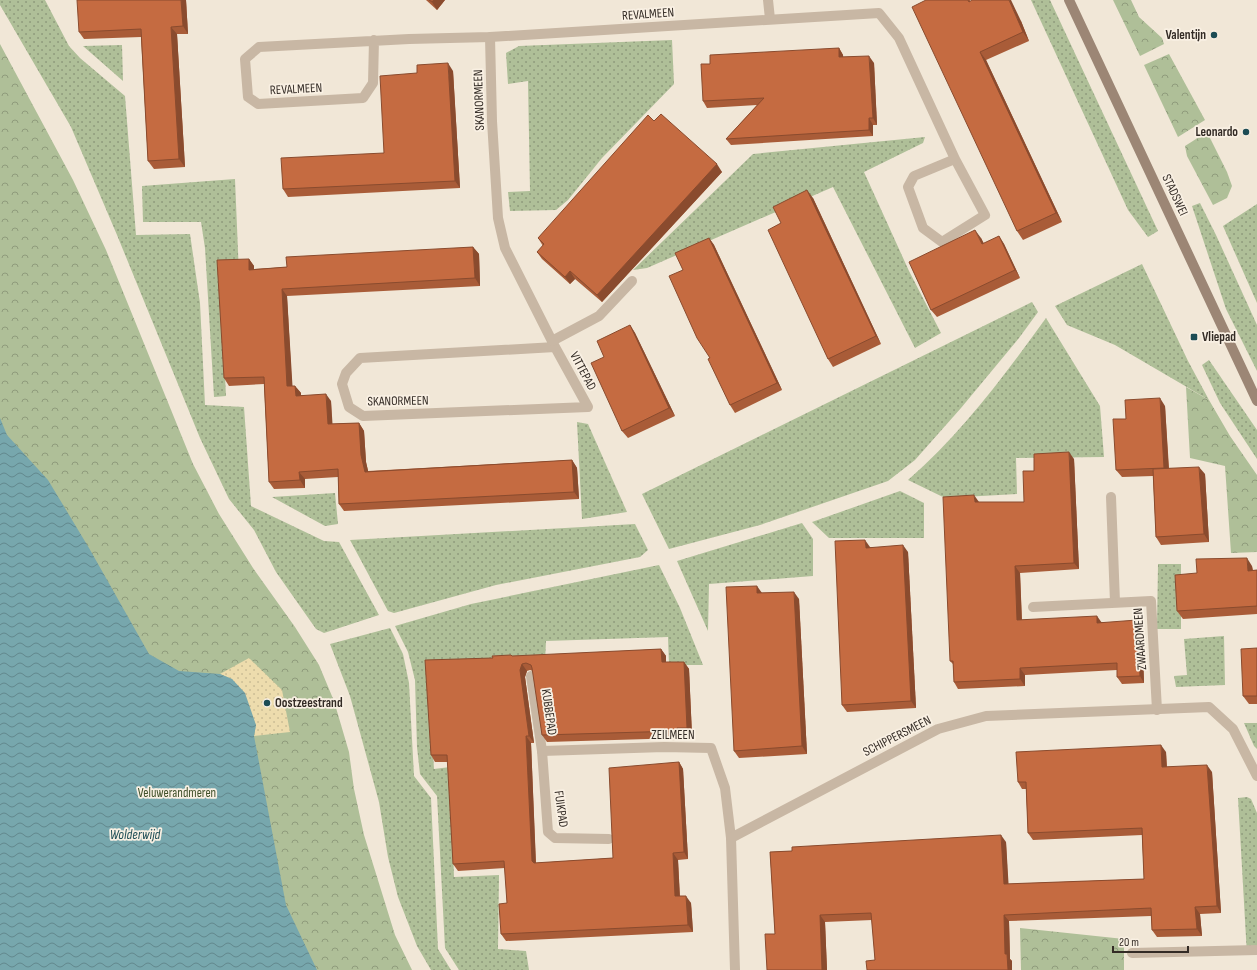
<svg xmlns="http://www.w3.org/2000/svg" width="1257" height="970" font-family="'Sofia Sans Condensed',sans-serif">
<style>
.grass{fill:url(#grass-dots)}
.forest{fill:url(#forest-crowns)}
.sand{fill:url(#sand-dots)}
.water{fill:url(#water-waves)}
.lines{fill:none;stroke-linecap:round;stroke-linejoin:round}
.street{stroke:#c8b7a4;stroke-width:10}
.secondary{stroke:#9c8675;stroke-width:10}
.wall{fill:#a95c38}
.shaded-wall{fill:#8a4b2e}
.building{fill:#c56b41;stroke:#8a4b2e}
.poi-dot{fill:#1c4c54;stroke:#f9f0e3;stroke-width:1.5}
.labels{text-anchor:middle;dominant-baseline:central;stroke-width:3.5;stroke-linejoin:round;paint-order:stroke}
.street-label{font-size:13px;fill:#332b25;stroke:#f9f0e3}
.poi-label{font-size:13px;font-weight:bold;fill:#332b25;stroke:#f9f0e3;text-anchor:end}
.park-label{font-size:13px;fill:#40512a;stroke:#f9f0e3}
.water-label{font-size:14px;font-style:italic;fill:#1c4c54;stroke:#f9f0e3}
</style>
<defs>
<pattern id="grass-dots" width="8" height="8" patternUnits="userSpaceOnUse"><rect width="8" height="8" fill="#afbf98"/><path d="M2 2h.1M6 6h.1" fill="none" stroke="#8f9b7c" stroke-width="1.8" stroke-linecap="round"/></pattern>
<pattern id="forest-crowns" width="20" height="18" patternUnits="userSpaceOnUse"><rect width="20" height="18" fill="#afbf98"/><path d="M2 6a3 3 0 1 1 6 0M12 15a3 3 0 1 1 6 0" fill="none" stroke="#8f9b7c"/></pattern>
<pattern id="sand-dots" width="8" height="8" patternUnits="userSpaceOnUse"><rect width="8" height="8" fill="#eddcad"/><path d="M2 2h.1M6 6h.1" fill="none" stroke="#ccbd95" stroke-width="1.8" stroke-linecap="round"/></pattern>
<pattern id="water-waves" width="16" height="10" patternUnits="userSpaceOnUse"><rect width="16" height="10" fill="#77a7ad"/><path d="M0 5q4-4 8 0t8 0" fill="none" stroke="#62888d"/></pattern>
</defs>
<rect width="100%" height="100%" fill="#f1e7d7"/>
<g class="grass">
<polygon points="0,0 45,0 69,46 80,58 125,96 136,235 190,234 200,303 205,405 244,407 251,506 324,541 339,542 379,615 324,633 316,629 276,572 254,530 229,499 200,438 117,235 71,127 0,5"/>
<polygon points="1031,0 1050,0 1158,231 1148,237 1128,210"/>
<polygon points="672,40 674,84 602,158 568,200 556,210 510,211 508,192 530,191 528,81 508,84 506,53 519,46"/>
<polygon points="122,45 123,81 83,46"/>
<polygon points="925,137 923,143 864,172 909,271 941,333 915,348 833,187 647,268 633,270 753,154"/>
<polygon points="235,179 239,275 220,277 226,396 214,397 205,248 201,222 143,222 142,186"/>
<polygon points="1200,203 1216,235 1257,325 1257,371 1226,309 1192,206"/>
<polygon points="1257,204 1257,303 1223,226"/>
<polygon points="1142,264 1188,361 1209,400 1115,345 1067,325 1055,306"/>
<polygon points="1032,302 1038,312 1019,338 961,408 915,460 888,481 760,525 669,549 642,494"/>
<path d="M1046 318 1100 406 1104 457 1016 458 1017 494 945 498 908 480C962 433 1004 376 1046 318Z"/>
<polygon points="1209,360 1257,430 1257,459 1220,403 1202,365"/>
<polygon points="577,422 588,424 627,512 582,519"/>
<polygon points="900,491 924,503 924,538 829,538 812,522"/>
<polygon points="335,493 338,524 325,526 272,497"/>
<polygon points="802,523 813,539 813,576 709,584 708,631 677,561"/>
<polygon points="635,524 648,550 640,557 496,585 394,613 388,611 350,540"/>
<polygon points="1158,564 1181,564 1181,629 1157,629"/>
<polygon points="659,565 680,608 703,665 669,665 668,637 546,641 545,662 428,670 434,769 450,767 454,877 499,875 498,949 526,951 529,970 459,970 445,948 437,796 420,774 417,747 415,680 408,652 395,626 471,604"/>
<polygon points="390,628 403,654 409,683 414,776 431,798 438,949 451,970 431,970 417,946 398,897 388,857 379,802 350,696 330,644"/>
<polygon points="1224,636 1225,685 1176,687 1174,676 1187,675 1184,639"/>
<polygon points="1244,723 1257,723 1257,749 1254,746"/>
<polygon points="1247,797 1251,799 1257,813 1257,955 1247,955 1238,798"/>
</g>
<g class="forest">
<polygon points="1113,0 1131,0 1139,17 1162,38 1164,44 1140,56"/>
<polygon points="0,44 73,180 106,250 193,464 219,514 253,568 295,627 319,665 334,701 349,752 354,789 364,835 395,935 412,970 0,970"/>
<polygon points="1169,54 1205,120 1178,137 1144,65"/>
<polygon points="1207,132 1227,172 1232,186 1227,198 1213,205 1187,156 1185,146"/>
<polygon points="1186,387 1209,400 1230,436 1257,475 1257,552 1231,553 1225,466 1190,458"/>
<polygon points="1020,928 1124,939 1124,970 1021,970"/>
</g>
<polygon class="sand" points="249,658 282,690 290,732 254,736 256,725 232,679 220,674"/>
<polygon class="water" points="0,418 7,435 48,480 89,548 149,654 179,671 220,674 232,679 245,693 256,725 254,736 286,905 317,970 0,970"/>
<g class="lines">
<g class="street">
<polyline points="768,0 770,19"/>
<polyline points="490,37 492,121 498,218 505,248 555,347 360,358 346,373 342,384 349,407 363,416 588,407 555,347"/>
<polyline points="374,40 373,83 363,98 258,104 248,97 245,59 259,47 409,39 490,37 879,13 899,38 955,159 985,215 942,242 923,228 908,187 914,176 955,159"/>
<polyline points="552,341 599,316 632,281"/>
<polyline points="1111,497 1115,602"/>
<polyline points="1033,607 1151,601 1157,710"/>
<polyline points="531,676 542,751 548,832 555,838 609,839"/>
<polyline points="542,751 664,747 711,748 725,788 731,838"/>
<polyline points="1132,953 1257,950"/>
<polyline points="735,970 731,838 938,729 986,716 1209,707 1233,729 1257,776"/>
</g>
<polyline class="secondary" points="1069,0 1257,401"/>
</g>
<g class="wall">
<polygon points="186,0 188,34 177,34 185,167 154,169 148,161 141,37 84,39 79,32"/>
<polygon points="426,0 445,0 437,10"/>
<polygon points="926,0 970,0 970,1 1021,21 1029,41 986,60 1062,222 1023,240 1017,231"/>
<polygon points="839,48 843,55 843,57 874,63 877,125 873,125 873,136 731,145 726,139 757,105 707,108 703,101 710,64"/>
<polygon points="453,71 460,188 288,197 283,189 384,153"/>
<polygon points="654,121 722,172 602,302 575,279 570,284 542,259 537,252 543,246 538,238"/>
<polygon points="813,198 881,344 833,367 828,359 781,223"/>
<polygon points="999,236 1004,244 1020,278 937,317 931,310 981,238 984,244"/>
<polygon points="709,238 714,245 782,390 735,413 730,405 683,270"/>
<polygon points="473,247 479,254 480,286 287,296 292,386 295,386 301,393 301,395 331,401 332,424 359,423 364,431 366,462 368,471 572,460 577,468 579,499 344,511 339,504 338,477 305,479 305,488 274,489 269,482 264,384 229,386 224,378 249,259 254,266 254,269 287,267"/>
<polygon points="630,325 635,333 675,416 628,438 622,431 604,357"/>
<polygon points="1165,406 1169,468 1205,474 1209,542 1161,545 1156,537 1153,476 1122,477 1116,470 1126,419"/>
<polygon points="1074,459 1079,569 1020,573 1022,620 1101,622 1142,627 1144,683 1122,684 1117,677 1117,670 1025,675 1025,686 958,689 954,682 953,664 950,661 979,502 1024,502 1034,471"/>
<polygon points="870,547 908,552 916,708 847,712 842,705"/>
<polygon points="1252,566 1253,570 1257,570 1257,614 1183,619 1177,611 1197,573"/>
<polygon points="762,593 799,599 807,754 739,758 734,751"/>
<polygon points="1257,648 1257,704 1249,704 1243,696"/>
<polygon points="661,649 666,656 666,662 684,662 689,669 692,735 682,735 682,738 547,742 542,735 533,671 530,670 527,671 525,677 534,743 531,743 536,863 613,858 679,762 683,769 688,859 678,860 680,896 691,903 693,932 506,941 501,934 507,903 505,868 458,871 453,864 448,762 435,762 431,755 493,658"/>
<polygon points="1166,752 1167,767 1212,772 1221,913 1200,914 1202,936 1157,937 1152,930 1151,916 1009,921 1010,959 1012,961 1012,970 867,970 875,960 872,920 825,922 827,970 767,970 775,934 770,852 1006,842 1008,884 1144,879 1142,835 1033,840 1028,833 1026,789 1022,789 1018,782"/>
</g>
<g class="shaded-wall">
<polygon points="181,0 186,0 188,34 183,26"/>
<polygon points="434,0 445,0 437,10 432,2"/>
<polygon points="1009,0 1011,0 1021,21 1029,41 1023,32"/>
<polygon points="171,27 177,34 185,167 179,159"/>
<polygon points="839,48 843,55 844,64 839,57"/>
<polygon points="980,52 986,60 1062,222 1056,213"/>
<polygon points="869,56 874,63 877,125 873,118"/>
<polygon points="448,63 453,71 460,188 455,181"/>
<polygon points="869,118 873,125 873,136 869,130"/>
<polygon points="717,164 722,172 602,302 597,295"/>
<polygon points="807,190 813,198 881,344 876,336"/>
<polygon points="975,230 981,238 988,252 982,244"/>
<polygon points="999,236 1004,244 1020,278 1015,270"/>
<polygon points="709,238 714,245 782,390 777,383"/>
<polygon points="473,247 479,254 480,286 475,278"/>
<polygon points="249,259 254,266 254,277 249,270"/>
<polygon points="570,271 575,279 570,284 565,277"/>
<polygon points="282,289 287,296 293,394 287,386"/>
<polygon points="630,325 635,333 675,416 669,408"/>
<polygon points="295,386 301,393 301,403 296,396"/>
<polygon points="326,394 331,401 333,432 328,424"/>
<polygon points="1160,398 1165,406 1169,475 1164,468"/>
<polygon points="359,423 364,431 366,462 370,479 365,472 361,455"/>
<polygon points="1069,452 1074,459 1079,569 1074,563"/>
<polygon points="572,460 577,468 579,499 574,492"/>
<polygon points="1199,467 1205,474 1209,542 1204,534"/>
<polygon points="299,472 305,479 305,488 300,480"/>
<polygon points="974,495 979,502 975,502"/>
<polygon points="865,540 870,547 871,555 866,548"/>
<polygon points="903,545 908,552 916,708 911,701"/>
<polygon points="1247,558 1252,566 1253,578 1248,571"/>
<polygon points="1015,566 1020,573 1022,627 1017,620"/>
<polygon points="757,586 762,593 762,600 757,593"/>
<polygon points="794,592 799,599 807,754 802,746"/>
<polygon points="1097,616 1102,623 1097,623"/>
<polygon points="1137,620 1142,627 1144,683 1140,676"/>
<polygon points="661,649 666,656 666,669 662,662"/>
<polygon points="684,662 689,669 692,735 687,728"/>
<polygon points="522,664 527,671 525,677 534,743 529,736 520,670"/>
<polygon points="1020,668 1025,675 1025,686 1020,679"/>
<polygon points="677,728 682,735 682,738 677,731"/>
<polygon points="526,736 531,743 536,868 532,861"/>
<polygon points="1161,745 1166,752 1167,774 1162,767"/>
<polygon points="679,762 683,769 688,859 684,852"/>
<polygon points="1207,765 1212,772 1221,913 1217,906"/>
<polygon points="1001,835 1006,842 1009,891 1004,884"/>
<polygon points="673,853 678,860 680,903 675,896"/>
<polygon points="686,896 691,903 693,932 688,925"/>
<polygon points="1195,907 1200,914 1202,936 1197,929"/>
<polygon points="820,915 825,922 827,970 822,970"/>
<polygon points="1004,915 1009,921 1010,959 1012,961 1012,970 1008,970 1005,954"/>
</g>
<g class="building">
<polygon points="77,0 181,0 183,26 171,27 179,159 148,161 141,29 79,32"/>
<polygon points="429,0 434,0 432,2"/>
<polygon points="926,0 968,0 969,2 972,0 1009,0 1023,32 980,52 1056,213 1017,231 912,7"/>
<polygon points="839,48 839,57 869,56 873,118 869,118 869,130 726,139 764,98 703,101 701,64 710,64 710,55"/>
<polygon points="448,63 455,181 283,189 281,158 384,153 380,76 417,73 417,65"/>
<polygon points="661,114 717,164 597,295 570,271 565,277 537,252 544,244 538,238 648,115 654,121"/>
<polygon points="807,190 876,336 828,359 768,230 781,223 773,207"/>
<polygon points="975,230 982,244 999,236 1015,270 931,310 909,262"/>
<polygon points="709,238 777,383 730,405 708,359 710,358 697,338 669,276 683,270 675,253"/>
<polygon points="473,247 475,278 282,289 287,386 295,386 296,396 326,394 328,424 359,423 361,455 365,472 572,460 574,492 339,504 338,469 299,472 300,480 269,482 264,377 224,378 217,260 249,259 249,270 287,267 286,257"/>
<polygon points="630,325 669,408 622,431 591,363 604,357 597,341"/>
<polygon points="1160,398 1164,468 1116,470 1113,419 1126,419 1125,400"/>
<polygon points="1069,452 1074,563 1015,566 1017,620 1097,616 1097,623 1137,620 1140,676 1117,677 1117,663 1020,668 1020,679 954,682 953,661 950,661 943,497 974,495 975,502 1024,502 1023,471 1034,471 1034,454"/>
<polygon points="1199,467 1204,534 1156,537 1153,469"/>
<polygon points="865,540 866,548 903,545 911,701 842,705 835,541"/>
<polygon points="1247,558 1248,571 1257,570 1257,606 1177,611 1175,575 1197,573 1196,559"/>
<polygon points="757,586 757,593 794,592 802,746 734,751 726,587"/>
<polygon points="1257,648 1257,696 1243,696 1241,649"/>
<polygon points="661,649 662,662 684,662 687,728 677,728 677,731 542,735 532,668 531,665 526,663 522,664 520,670 529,736 526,736 532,861 534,863 613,858 609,768 679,762 684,852 673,853 675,896 686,896 688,925 501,934 499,904 507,903 504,861 453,864 447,755 431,755 425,660 493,658 492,656 511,655 512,656"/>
<polygon points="1161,745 1162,767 1207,765 1217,906 1195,907 1197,929 1152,930 1151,908 1004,915 1005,954 1007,954 1008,970 867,970 866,961 875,960 871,913 820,915 822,970 767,970 765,934 775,934 770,852 792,851 792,847 1001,835 1004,884 1144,879 1142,828 1028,833 1026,782 1018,782 1016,752"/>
</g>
<g class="poi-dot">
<circle cx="1214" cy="35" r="4"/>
<circle cx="1246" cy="132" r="4"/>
<rect x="1190" y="333" width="8" height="8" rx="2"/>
<circle cx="267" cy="703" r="4"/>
</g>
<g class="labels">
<g class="street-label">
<text transform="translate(648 14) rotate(-4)">REVALMEEN</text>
<text transform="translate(296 89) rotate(-3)">REVALMEEN</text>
<text transform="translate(479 100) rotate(-92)">SKANORMEEN</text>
<text transform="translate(1175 195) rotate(65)">STADSWEI</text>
<text transform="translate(583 371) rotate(62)">VITTEPAD</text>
<text transform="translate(398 401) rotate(-1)">SKANORMEEN</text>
<text transform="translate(1140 639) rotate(-94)">ZWAARDMEEN</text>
<text transform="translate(549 712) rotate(82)">KUBBEPAD</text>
<text x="673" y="735">ZEILMEEN</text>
<text transform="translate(897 736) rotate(-27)">SCHIPPERSMEEN</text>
<text transform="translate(561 809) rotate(82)">FUIKPAD</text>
</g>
<g class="poi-label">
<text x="1206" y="35">Valentijn</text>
<text x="1238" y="132">Leonardo</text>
<text x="1202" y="337" text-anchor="start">Vliepad</text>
<text x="275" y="703" text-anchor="start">Oostzeestrand</text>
</g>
<g class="park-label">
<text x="177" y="793">Veluwerandmeren</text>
</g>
<g class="water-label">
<text x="135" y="834">Wolderwijd</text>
</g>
</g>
<path d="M1113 946v6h75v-6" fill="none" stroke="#332b25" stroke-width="2"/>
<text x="1119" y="946" font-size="12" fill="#332b25" stroke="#f9f0e3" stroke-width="3" paint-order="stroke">20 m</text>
</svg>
